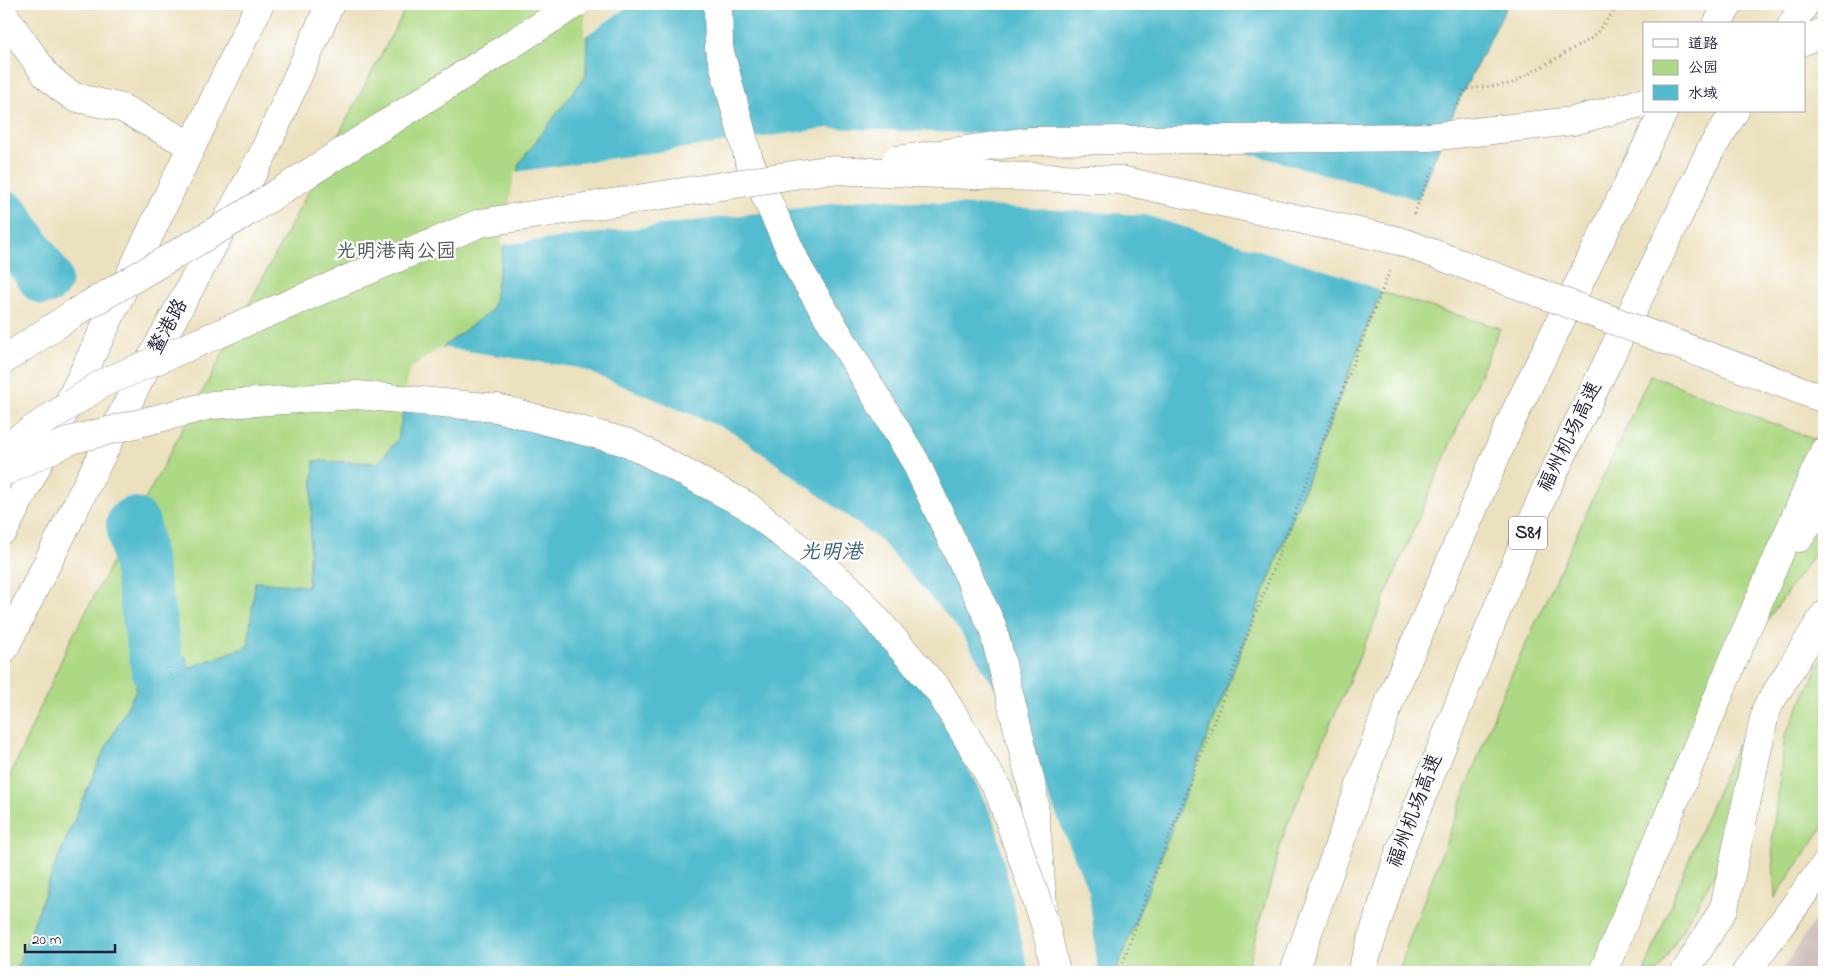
<svg xmlns="http://www.w3.org/2000/svg" width="1828" height="976" font-family="'Indie Flower','LXGW WenKai TC',sans-serif">
<style>
.industrial{fill:#d1bfbe}
.green{fill:#aed984;stroke:#687e60}
.water{fill:#52bcce;stroke:#3a6f84}
.pier{fill:#ece1bf}
.lines{fill:none;stroke-linecap:round;stroke-linejoin:round}
.river{stroke:#52bcce;stroke-width:54}
.tertiary-casing{stroke:#87827d;stroke-width:29}
.secondary-casing{stroke:#87827d;stroke-width:29}
.trunk-casing{stroke:#87827d;stroke-width:29}
.motorway-casing{stroke:#87827d;stroke-width:29}
.path{stroke:#87827d;stroke-width:3;stroke-dasharray:1 4;stroke-linecap:butt}
.tertiary{stroke:#fff;stroke-width:28}
.secondary{stroke:#fff;stroke-width:28}
.trunk{stroke:#fff;stroke-width:28}
.motorway{stroke:#fff;stroke-width:28}
.trunk-bridge-casing{stroke:#87827d;stroke-width:29;stroke-linecap:butt}
.trunk-bridge{stroke:#fff;stroke-width:28}
.labels{text-anchor:middle;dominant-baseline:central;stroke-width:4.5;stroke-linejoin:round;paint-order:stroke}
.shield{fill:#fff;stroke:#646476;stroke-width:1}
.shield-label{font-size:19px;font-weight:bold;fill:#22223b}
.park-label{font-size:20px;fill:#4c5951;stroke:#fff}
.street-label{font-size:20px;fill:#22223b;stroke:#fff}
.water-label{font-size:21px;font-style:italic;fill:#356076;stroke:#fff}
</style>
<rect width="100%" height="100%" fill="#fff"/>
<filter id="ink" filterUnits="userSpaceOnUse"><feTurbulence type="fractalNoise" baseFrequency=".02" numOctaves="2"/><feDisplacementMap in="SourceGraphic" scale="10" xChannelSelector="R" yChannelSelector="G"/><feConvolveMatrix kernelMatrix="1 2 1 2 8 2 1 2 1" color-interpolation-filters="sRGB"/></filter>
<filter id="wash" filterUnits="userSpaceOnUse"><feTurbulence type="fractalNoise" baseFrequency=".0096" numOctaves="4" result="noise"/><feDisplacementMap in="SourceGraphic" scale="20" xChannelSelector="R" yChannelSelector="G"/><feGaussianBlur stdDeviation="1.12" result="paint"/><feColorMatrix in="noise" values="0 0 0 0 0 0 0 0 0 0 0 0 0 0 0 0 0 1.4 0 .05"/><feComposite in="paint" operator="in"/></filter>
<g filter="url(#wash)">
<rect width="100%" height="100%" fill="#ece1bf"/>
<polygon class="industrial" points="1824,908 1824,972 1781,972 1820,912"/>
<g class="green">
<polygon points="408,4 588,4 586,75 519,164 492,310 411,371 398,439 378,463 314,461 308,586 248,646 189,668 185,656 138,671 136,690 98,764 54,868 16,972 4,972 4,790 68,645"/>
<polygon points="1381,292 1500,328 1284,833 1246,972 1116,972"/>
<polygon points="1650,375 1810,438 1824,440 1824,540 1707,706 1594,972 1399,972 1407,945 1499,702"/>
<polygon points="1824,654 1824,825 1775,898 1772,838 1785,736"/>
<polygon points="1737,745 1722,861 1658,972 1644,972 1703,824"/>
</g>
<polygon class="water" points="588,4 1508,4 1458,102 1400,241 1116,972 16,972 54,868 98,764 136,690 138,670 185,656 189,668 248,646 255,582 308,586 314,461 378,463 398,439 411,371 492,310 519,164 586,75"/>
<g class="pier">
<polygon points="586,4 632,4 584,37"/>
<polygon points="828,128 1205,142 1420,200 1383,292 1344,276 1145,215 871,199 501,245 515,172"/>
<polygon points="440,347 579,368 733,432 881,541 960,631 1022,733 1089,892 1098,972 1029,972 995,822 925,681 801,555 689,476 554,427 401,410 409,370"/>
</g>
<g class="lines">
<g class="river">
<polyline points="4,217 45,278"/>
<polyline points="133,524 158,670 189,732"/>
</g>
</g>
</g>
<g filter="url(#ink)">
<g class="lines">
<g class="tertiary-casing">
<polyline id="tertiary" points="4,15 46,75 61,88 74,97 122,108 192,146"/>
</g>
<g class="secondary-casing">
<g id="secondary">
<polyline points="4,530 59,423 260,4"/>
<polyline points="4,649 140,379 262,156 330,4"/>
<polyline points="1685,972 1724,908 1766,709 1824,615"/>
</g>
</g>
<g class="trunk-casing">
<g id="trunk">
<polyline points="718,4 719,48 749,160 799,269 915,461 993,628 1033,791 1043,905"/>
<polyline points="1804,41 1824,31"/>
<polyline points="4,360 76,312"/>
<polyline points="1799,538 1824,502"/>
<polyline points="1603,972 1741,642 1824,451"/>
<polyline points="1746,972 1824,866"/>
</g>
</g>
<g class="motorway-casing">
<g id="motorway">
<polyline points="1717,24 1729,4"/>
<polyline points="1792,24 1805,4"/>
<polyline points="1294,972 1391,698 1513,417 1664,111"/>
<polyline points="1361,972 1400,851 1543,495 1710,151 1735,111"/>
</g>
</g>
<g class="path">
<polyline points="1458,105 1465,89 1511,84 1592,38 1620,4"/>
<polyline points="1414,214 1433,167"/>
<polyline points="1120,972 1146,896 1358,351 1391,268"/>
</g>
<use href="#tertiary" class="tertiary"/>
<use href="#secondary" class="secondary"/>
<use href="#trunk" class="trunk"/>
<use href="#motorway" class="motorway"/>
<g class="trunk-bridge-casing">
<g id="trunk-bridge">
<polyline points="896,160 1029,141 1429,137 1573,121 1644,102"/>
<polyline points="76,312 238,218 575,4"/>
<polyline points="4,448 103,383 480,223 826,170 1120,180 1400,241 1824,399"/>
<polyline points="4,472 71,440 212,405 357,395 497,408 629,443 746,505 850,589 939,691 999,791 1045,924 1056,972"/>
</g>
</g>
<use href="#trunk-bridge" class="trunk-bridge"/>
</g>
</g>
<g class="labels">
<rect class="shield" x="1509" y="516.5" width="38" height="33" rx="4"/>
<g class="shield-label">
<text x="1528" y="533">S81</text>
</g>
<g class="park-label">
<text x="396" y="252">光明港南公园</text>
</g>
<g class="street-label">
<text transform="translate(169 327) rotate(-61)">鳌港路</text>
<text transform="translate(1571 437) rotate(-64)">福州机场高速</text>
<text transform="translate(1416 811) rotate(-69)">福州机场高速</text>
</g>
<g class="water-label">
<text x="831" y="553">光明港</text>
</g>
</g>
<rect width="1828" height="976" fill="none" stroke="#fff" stroke-width="20"/>
<rect x="1643" y="22" width="162" height="90" fill="#ffffff" stroke="#a7a7b1"/>
<rect x="1653" y="39" width="25" height="8" fill="#ffffff" stroke="#a7a7b1"/>
<text x="1688" y="48" font-size="15" fill="#22223b">道路</text>
<rect x="1653" y="60" width="25" height="15" fill="#aed984" stroke="#a7a7b1"/>
<text x="1688" y="72" font-size="15" fill="#22223b">公园</text>
<rect x="1653" y="85" width="25" height="15" fill="#52bcce" stroke="#a7a7b1"/>
<text x="1688" y="98" font-size="15" fill="#22223b">水域</text>
<path d="M25 944v8h90v-8" fill="none" stroke="#22223b" stroke-width="2.5"/>
<text x="32" y="944" font-size="15" fill="#22223b" stroke="#ffffff" stroke-width="4" paint-order="stroke">20 m</text>
</svg>
